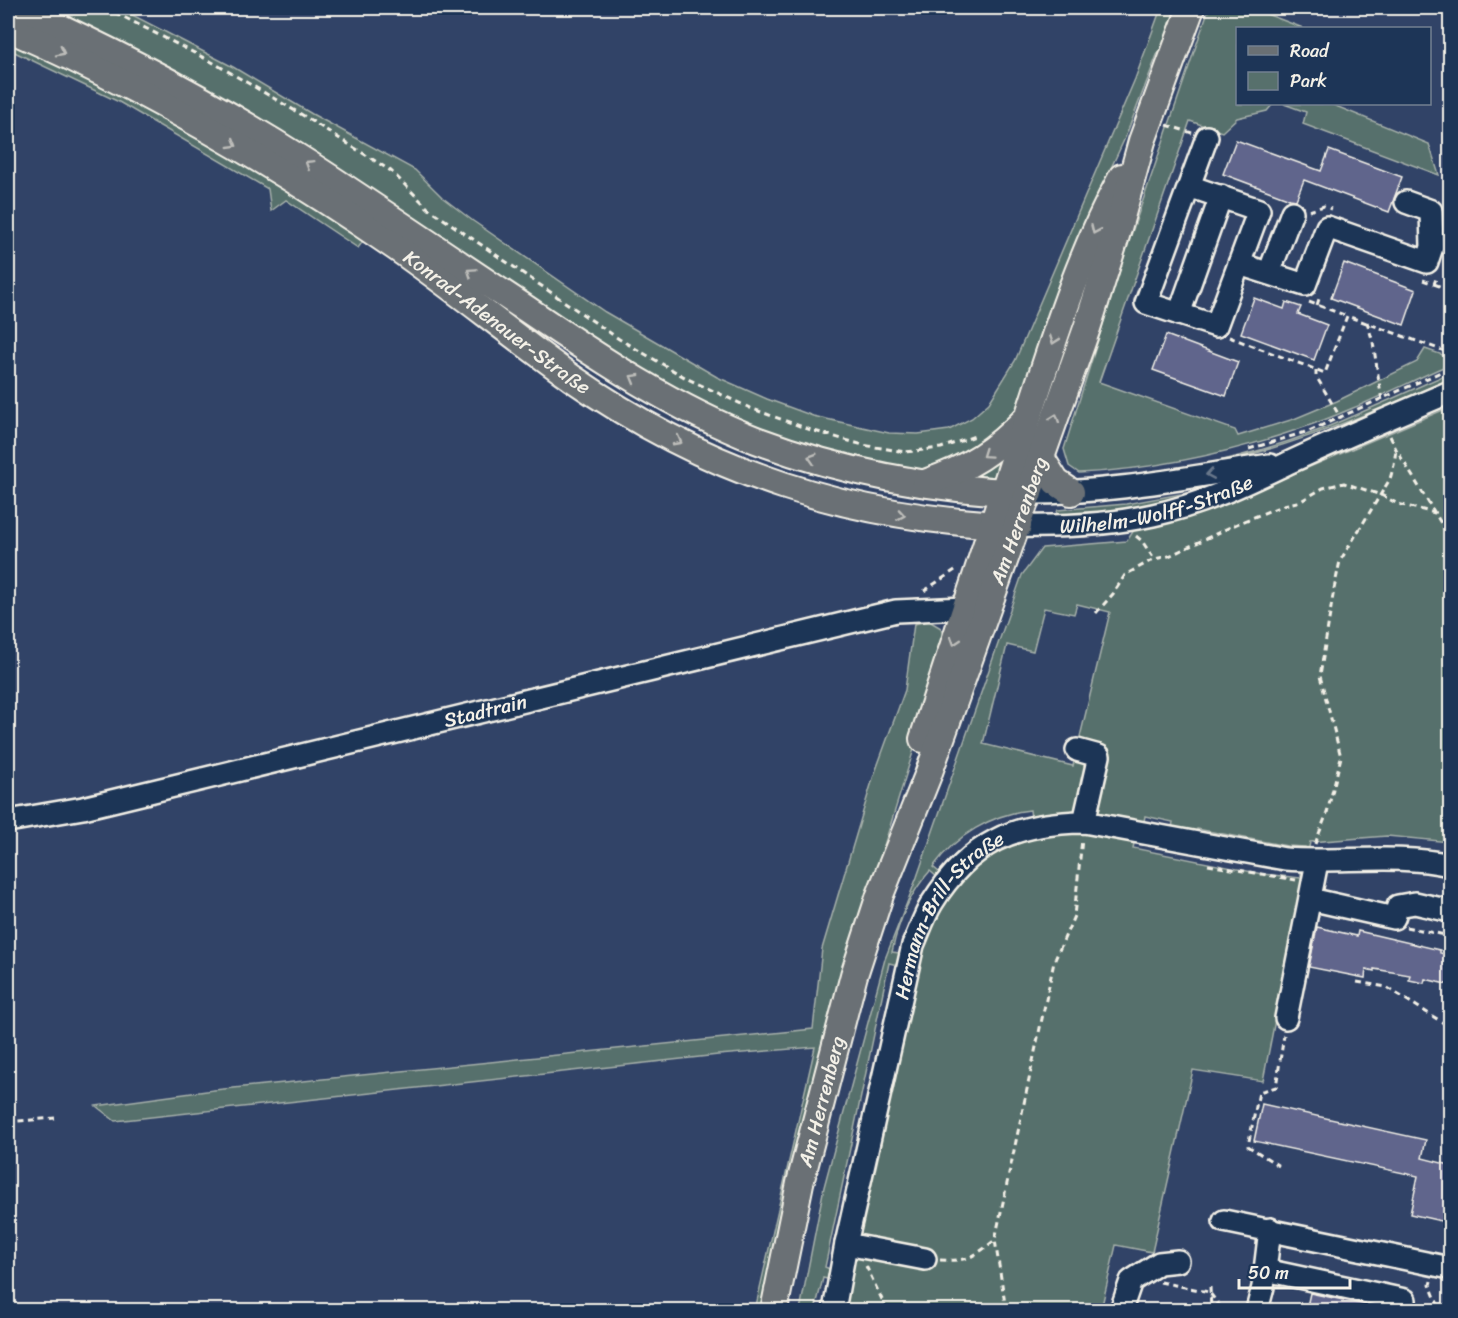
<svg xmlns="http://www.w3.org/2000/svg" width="1458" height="1318" font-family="Sriracha,sans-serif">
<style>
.green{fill:#57706c;stroke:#a6b0aa;stroke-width:1.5;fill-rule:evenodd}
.building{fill:#60658c;stroke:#f4f1e8;stroke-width:1.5}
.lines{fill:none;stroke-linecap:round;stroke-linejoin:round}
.minor-casing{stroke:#f4f1e8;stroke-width:26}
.major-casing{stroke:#f4f1e8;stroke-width:30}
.path{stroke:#f4f1e8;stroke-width:3;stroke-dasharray:6 4.5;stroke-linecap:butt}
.minor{stroke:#1d3557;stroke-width:21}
.major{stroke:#6a7074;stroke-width:26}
.oneway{stroke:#bdbdba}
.oneway2{stroke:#68778a}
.labels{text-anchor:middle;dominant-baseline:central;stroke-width:6;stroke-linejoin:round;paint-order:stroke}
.street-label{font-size:20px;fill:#f4f1e8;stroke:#1d3557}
</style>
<rect width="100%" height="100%" fill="#314367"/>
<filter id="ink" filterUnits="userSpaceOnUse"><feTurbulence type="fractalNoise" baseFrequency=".0167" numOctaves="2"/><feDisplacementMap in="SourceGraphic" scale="12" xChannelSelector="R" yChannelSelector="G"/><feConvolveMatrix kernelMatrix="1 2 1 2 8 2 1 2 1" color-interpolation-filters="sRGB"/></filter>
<g filter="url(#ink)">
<g class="green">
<path d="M40 8H119L233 67 312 114 415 170 443 198 473 221 605 312 717 377 767 399 813 416 889 433 918 434 949 430 972 418 989 403 1015 361 1135 79 1161 8H1181L1174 30 1157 55 1125 138 1088 217 1016 408C995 443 952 468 912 471L778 438 675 390Z"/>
<path d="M1209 8H1251L1303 28H1238V104H1273L1267 111 1237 118 1222 132 1190 121 1099 382 1235 430 1238 436 1294 419 1337 401 1417 362 1425 349 1446 356 1450 364C1400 386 1350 412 1299 429 1227 454 1154 469 1079 473L1069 466 1064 449 1129 241Z"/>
<polygon points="8,38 203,138 364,240 358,248 286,200 271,211 268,189 119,102 8,49"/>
<polygon points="1284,104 1331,104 1429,144 1439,175 1303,124 1306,112"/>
<path d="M1450 373V379C1355 420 1266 458 1163 474 1144 477 1123 482 1104 483 1095 484 1085 482 1076 481 1158 477 1241 460 1317 431 1362 413 1406 392 1450 373Z"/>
<path d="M1450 407V842L1387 836 1310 842 1263 1081 1193 1070 1152 1252 1116 1245 1101 1310H824L831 1280 823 1278 815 1310H800L824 1187 885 959 917 877 1022 575 1042 548 1127 541 1134 530 1197 513 1244 495ZM1077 604 1110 612 1073 766 983 744 1007 645 1033 651 1044 608 1074 614ZM1030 810 1031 818C995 824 962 843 939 872L933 867C955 836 992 814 1030 810ZM1145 816 1173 822 1171 833 1143 827ZM1197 829 1287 846 1305 847V858L1195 838ZM1135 839 1263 866 1301 870V878L1262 874 1133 848ZM930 871 937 877 916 909 900 953 892 952C898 923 910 893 930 871ZM889 963 898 965 832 1270 825 1267Z"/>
<polygon points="989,459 1007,461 999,483 951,479"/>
<polygon points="1219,487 1164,506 1054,519 1058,510 1126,504"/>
<polygon points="929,621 941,628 945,649 851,952 765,1310 755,1310 815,1047 718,1055 115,1121 96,1106 214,1090 813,1029 822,949 873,778 905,690 914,624"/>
</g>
<g class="building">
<polygon points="1236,140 1321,171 1329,150 1402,177 1389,212 1304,180 1296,200 1290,199 1223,174"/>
<polygon points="1344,263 1416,290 1404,325 1331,298"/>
<polygon points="1254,298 1284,309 1286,302 1301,307 1298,314 1327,325 1314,360 1241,333"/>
<polygon points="1166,335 1238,362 1226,396 1153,370"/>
<polygon points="1317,927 1357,936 1358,931 1440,950 1440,953 1450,955 1450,985 1425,979 1424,983 1409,980 1410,975 1374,969 1374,971 1366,969 1365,978 1309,967"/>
<polygon points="1262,1104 1426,1140 1422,1158 1450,1165 1450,1223 1410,1214 1418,1176 1254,1141"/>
<polygon points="1310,1293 1367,1305 1367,1311 1306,1311"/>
</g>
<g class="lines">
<g class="minor-casing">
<g id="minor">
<polyline points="1189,186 1259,210 1216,326 1146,303 1207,137"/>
<polyline points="1239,264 1305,285 1327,227 1427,262 1432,247 1431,211 1406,202"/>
<polyline points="1269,273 1292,212"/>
<polyline points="1179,314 1221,196"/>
<path d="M1029 493C1111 493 1189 477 1270 465"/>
<path id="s1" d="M1018 526C1063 527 1108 525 1153 515 1201 505 1244 484 1288 463 1342 438 1396 415 1450 392"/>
<polyline points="1077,750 1099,756 1084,822"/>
<path id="s2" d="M8 821 83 808 896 611 965 608"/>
<polyline points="1310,899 1394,918 1398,906 1415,903 1450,911"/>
<polyline points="1286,1018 1317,862"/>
<polyline points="1224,1221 1450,1268"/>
<polyline points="846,1244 925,1259"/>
<polyline points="1265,1270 1405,1300"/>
<path id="s3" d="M834 1310 846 1244 913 945C919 932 924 916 932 903 970 842 1014 823 1084 822L1285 859C1340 863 1397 853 1450 865"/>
<polyline points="1121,1310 1131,1281 1159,1263 1178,1261"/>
<polyline points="1257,1310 1263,1287 1270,1229"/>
</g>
</g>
<g class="major-casing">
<g id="major">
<path d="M18 8C118 53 217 105 310 165 383 212 455 262 528 310 600 359 674 408 756 440 844 473 935 490 1029 493"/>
<path id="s4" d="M8 28C144 88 274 163 397 248 457 290 513 336 572 378 710 474 850 519 1018 526"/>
<polyline points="1041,458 1056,482 1071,492"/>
<path d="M925 483C969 468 995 451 1027 418"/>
<path d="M923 739C956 637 989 537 1022 436 1051 348 1077 259 1122 177"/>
<path id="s5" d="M774 1310 800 1183 854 975 880 895 928 775 1087 328 1115 239 1142 141 1191 8"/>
</g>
</g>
<g class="path">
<polyline points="106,8 212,62 304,116 391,171 429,209 619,339 688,379 750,408 811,430 863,445 905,452 941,448 975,436"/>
<polyline points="1447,8 1450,85"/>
<polyline points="1167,125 1192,133"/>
<polyline points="1309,211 1324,206 1331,209"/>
<polyline points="1423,280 1434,284 1437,276"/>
<polyline points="1434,284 1450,290"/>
<polyline points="1309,302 1347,316"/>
<polyline points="1317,305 1320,296"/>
<polyline points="1367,322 1373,342 1382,401"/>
<polyline points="1229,337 1325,373 1347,316 1450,353"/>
<polyline points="1316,370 1316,376 1340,417"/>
<polyline points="1390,436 1396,449 1450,538"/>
<polyline points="1249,449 1309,431 1450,368"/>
<polyline points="1136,536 1142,541 1154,559"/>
<polyline points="924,591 958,568"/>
<polyline points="1096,613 1113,594 1125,575 1154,559 1169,556 1239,523 1284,505 1301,501 1323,488 1344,483 1381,495 1398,504 1435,513"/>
<polyline points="1315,844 1327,813 1341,757 1320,676 1334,589 1340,561 1390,479 1394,465 1396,449"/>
<polyline points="1208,865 1296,880"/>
<polyline points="1406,927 1450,936"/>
<polyline points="1357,982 1386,987 1450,1027"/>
<polyline points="8,1122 55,1118"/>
<polyline points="1279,1166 1248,1146 1259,1092 1276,1087 1284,1035"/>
<path d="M940 1260C969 1261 972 1258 995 1240"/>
<polyline points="866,1266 887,1310"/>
<polyline points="1431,1281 1430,1285 1440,1310"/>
<polyline points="1160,1282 1209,1292 1223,1310"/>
<polyline points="1210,1287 1211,1310"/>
<polyline points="1006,1310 995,1240 1054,962 1074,916 1082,839"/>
</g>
<use href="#minor" class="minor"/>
<use href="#major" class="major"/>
</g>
<defs><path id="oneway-chevron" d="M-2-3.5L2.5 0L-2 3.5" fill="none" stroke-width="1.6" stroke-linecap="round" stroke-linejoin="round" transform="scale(1.5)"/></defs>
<g class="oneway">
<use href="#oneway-chevron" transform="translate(61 52) rotate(27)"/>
<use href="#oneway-chevron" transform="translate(233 144) rotate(31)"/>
<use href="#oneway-chevron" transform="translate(309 164) rotate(-148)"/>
<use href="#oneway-chevron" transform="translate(1095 230) rotate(114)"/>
<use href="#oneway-chevron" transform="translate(471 272) rotate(-146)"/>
<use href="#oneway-chevron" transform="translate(1054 340) rotate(109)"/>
<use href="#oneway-chevron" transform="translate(634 378) rotate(-150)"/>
<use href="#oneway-chevron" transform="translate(1055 418) rotate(-71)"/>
<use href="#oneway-chevron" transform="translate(678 441) rotate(28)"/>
<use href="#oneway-chevron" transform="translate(986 454) rotate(145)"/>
<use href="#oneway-chevron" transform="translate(812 458) rotate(-163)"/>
<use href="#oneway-chevron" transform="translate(901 515) rotate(9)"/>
<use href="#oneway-chevron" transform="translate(955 641) rotate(108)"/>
</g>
<use class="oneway2" href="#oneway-chevron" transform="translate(1210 474) rotate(170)"/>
</g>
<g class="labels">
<g class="street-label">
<text stroke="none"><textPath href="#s4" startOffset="572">Konrad-Adenauer-Straße</textPath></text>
<text stroke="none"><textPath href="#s1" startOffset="141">Wilhelm-Wolff-Straße</textPath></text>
<text stroke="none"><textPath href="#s5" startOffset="828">Am Herrenberg</textPath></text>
<text stroke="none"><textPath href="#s2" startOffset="490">Stadtrain</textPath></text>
<text stroke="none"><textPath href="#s3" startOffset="418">Hermann-Brill-Straße</textPath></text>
<text stroke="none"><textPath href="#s5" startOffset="214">Am Herrenberg</textPath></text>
</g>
</g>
<rect width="1458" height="1318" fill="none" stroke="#1d3557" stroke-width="30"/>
<rect x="15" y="15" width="1428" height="1288" fill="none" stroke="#f4f1e8" stroke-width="2" filter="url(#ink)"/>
<rect x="1236" y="27" width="195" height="78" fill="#1d3557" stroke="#738091" stroke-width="1.5"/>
<rect x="1248" y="46" width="30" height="9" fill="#6a7074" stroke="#738091" stroke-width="1.5"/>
<text x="1290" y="57" font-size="18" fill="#f4f1e8">Road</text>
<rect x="1248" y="72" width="30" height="18" fill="#57706c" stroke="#738091" stroke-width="1.5"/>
<text x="1290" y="87" font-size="18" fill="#f4f1e8">Park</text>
<path d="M1239 1279v9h111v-9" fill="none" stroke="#f4f1e8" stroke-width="3"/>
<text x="1248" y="1279" font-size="18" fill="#f4f1e8" stroke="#1d3557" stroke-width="4.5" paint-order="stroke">50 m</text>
</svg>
